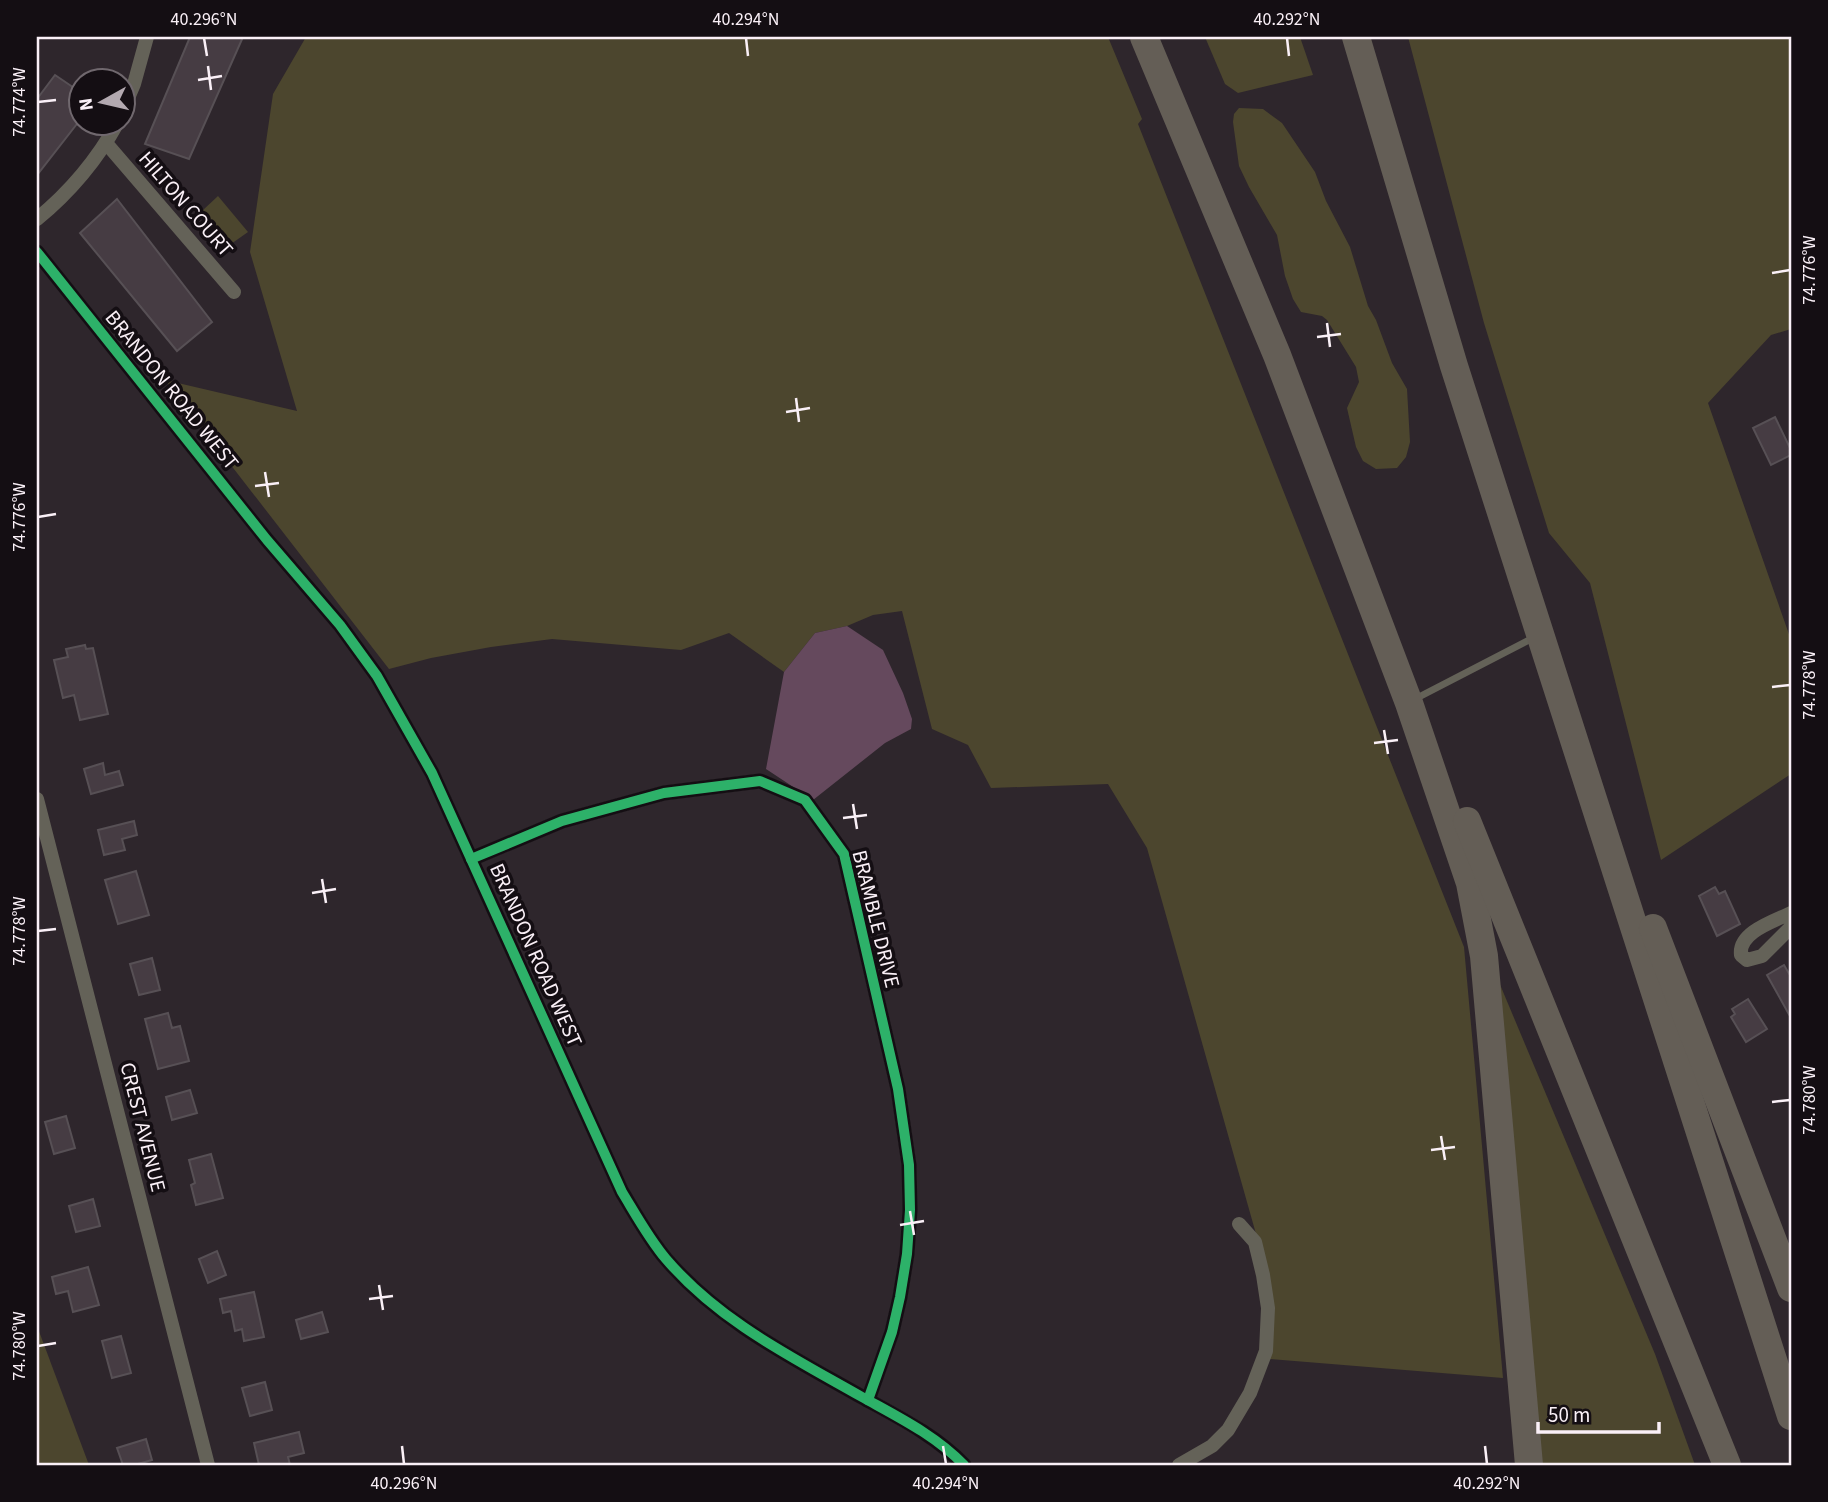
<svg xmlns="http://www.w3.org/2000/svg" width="1828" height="1502" font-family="'Source Sans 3',sans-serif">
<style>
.green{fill:#4c462e}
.water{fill:#65495d}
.building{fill:#463c43;stroke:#575055;stroke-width:2}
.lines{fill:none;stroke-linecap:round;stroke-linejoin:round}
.lane{stroke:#646258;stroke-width:7}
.street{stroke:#646258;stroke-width:14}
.highway{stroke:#645e56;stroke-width:28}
.cycleway-casing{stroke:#140e13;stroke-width:15}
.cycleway{stroke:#2db169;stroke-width:10}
.ticks{fill:none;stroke:#faf0f7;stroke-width:2.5}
.labels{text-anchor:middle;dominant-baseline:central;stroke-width:7;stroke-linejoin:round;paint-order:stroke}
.street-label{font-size:21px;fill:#faf0f7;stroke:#140e13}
.neatline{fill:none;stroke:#faf0f7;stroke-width:2.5}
.ticks-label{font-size:18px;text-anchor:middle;fill:#faf0f7}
</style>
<rect width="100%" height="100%" fill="#2e262c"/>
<g class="green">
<polygon points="306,37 1108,37 1142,119 1138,124 1464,947 1503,1378 1269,1359 1271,1287 1147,848 1108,784 991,788 968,745 932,729 902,611 873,615 847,626 815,633 784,672 729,633 681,650 552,639 491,647 431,658 389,669 165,380 297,411 250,252 273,94"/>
<polygon points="1205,37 1300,37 1313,75 1238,93 1225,84"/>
<polygon points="1408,37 1791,37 1791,329 1771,335 1708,403 1791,640 1791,774 1661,860 1590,583 1549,533 1484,323"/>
<polygon points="1239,108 1263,109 1282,123 1315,172 1326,201 1350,247 1368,306 1376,320 1392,363 1407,389 1410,442 1406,457 1397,468 1376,469 1363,461 1356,447 1347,408 1359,382 1356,367 1327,320 1322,316 1301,312 1293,299 1285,276 1277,235 1249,187 1239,166 1233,122 1234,114"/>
<polygon points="218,196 248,232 231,244 202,211"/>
<polygon points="1496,975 1655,1354 1695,1465 1541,1465"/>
<polygon points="37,1326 89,1465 37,1465"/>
</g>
<polygon class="water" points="847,626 883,650 903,693 912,719 911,729 885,743 813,800 766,769 784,672 815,633"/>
<g class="building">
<polygon points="190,37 243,37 189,159 145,144"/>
<polygon points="55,75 80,92 80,120 37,175 37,99"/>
<polygon points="117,199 212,322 177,351 80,233"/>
<polygon points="1775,417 1791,450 1791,455 1771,465 1753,428"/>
<polygon points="85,645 86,649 93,648 108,714 80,720 74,695 63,698 54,660 68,657 66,649"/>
<polygon points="103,763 105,775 119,771 123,785 91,794 84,769"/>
<polygon points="134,821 137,835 122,839 125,850 104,855 98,830"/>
<polygon points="136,871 149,915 118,924 105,880"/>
<polygon points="1715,887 1719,894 1725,891 1740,924 1717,936 1699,896"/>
<polygon points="152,958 160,990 139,995 130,964"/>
<polygon points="1784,965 1791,977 1791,1018 1767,975"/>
<polygon points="1748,999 1767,1029 1746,1042 1731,1017 1735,1014 1732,1009"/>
<polygon points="168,1013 172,1028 180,1026 189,1061 158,1069 145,1019"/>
<polygon points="190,1090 197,1113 172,1120 166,1097"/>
<polygon points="66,1116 75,1148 54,1154 45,1122"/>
<polygon points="211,1154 223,1198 196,1205 191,1185 195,1183 189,1160"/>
<polygon points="93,1199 100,1226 76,1232 69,1206"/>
<polygon points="217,1251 226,1275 208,1283 199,1259"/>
<polygon points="88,1267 99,1305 73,1312 68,1291 56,1294 52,1277"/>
<polygon points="254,1292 264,1337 244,1341 242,1329 235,1331 231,1311 223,1313 220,1299"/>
<polygon points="322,1312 328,1332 301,1339 296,1320"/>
<polygon points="121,1336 131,1373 112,1378 102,1341"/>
<polygon points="265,1382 272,1410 250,1416 242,1388"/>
<polygon points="299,1432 304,1453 288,1457 290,1465 259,1465 254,1443"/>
<polygon points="146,1439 152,1460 134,1465 123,1465 117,1448"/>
</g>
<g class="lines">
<polyline class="lane" points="1415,699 1535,637"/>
<g class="street">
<polyline points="122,112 134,84 147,37"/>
<polyline points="106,143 234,292"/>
<path d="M37 219C70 192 97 160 118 122"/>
<path d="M37 252 267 540 340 625 377 676 432 773 622 1192C636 1215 649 1239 666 1259 720 1322 792 1357 862 1397 898 1417 935 1435 964 1465"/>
<polyline points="37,799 208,1465"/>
<polyline points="471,859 562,821 664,793 760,781 805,800 844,854 898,1089 909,1165 910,1210 907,1254 900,1297 892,1332 868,1400"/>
<path d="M1791 913C1775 921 1738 932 1741 955L1747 960 1762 956 1791 927"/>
<polyline points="1179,1465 1212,1446 1228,1430 1250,1393 1266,1351 1268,1308 1263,1275 1255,1242 1239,1224"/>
</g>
<g class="highway">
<polyline points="1144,37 1277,355 1409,703 1470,883 1484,956 1529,1465"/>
<polyline points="1356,37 1454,366 1791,1416"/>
<polyline points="1467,821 1727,1465"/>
<polyline points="1653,928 1791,1288"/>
</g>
<g class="cycleway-casing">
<g id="cycleway">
<path d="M37 252 267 540 340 625 377 676 432 773 622 1192C636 1215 649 1239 666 1259 720 1322 792 1357 862 1397 898 1417 935 1435 964 1465"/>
<polyline points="471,859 562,821 664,793 760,781 805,800 844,854 898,1089 909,1165 910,1210 907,1254 900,1297 892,1332 868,1400"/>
</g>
</g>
<use href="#cycleway" class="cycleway"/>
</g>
<path class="ticks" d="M204 38 207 56M746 38 748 56M1287 38 1289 56M208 66 211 90M198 80 222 76M38 102 56 100M1772 273 1790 270M1327 323 1330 347M1317 337 1341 334M796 398 799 422M786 412 810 408M265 472 269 497M255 486 279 483M38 517 56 514M1772 687 1790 685M1384 730 1388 754M1374 743 1398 740M853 804 857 829M843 818 867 815M322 879 326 903M312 893 336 889M38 931 56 929M1772 1102 1790 1100M1441 1136 1445 1160M1431 1150 1455 1147M910 1211 914 1235M900 1225 924 1221M379 1285 383 1310M369 1299 393 1296M38 1346 56 1343M402 1446 404 1464M943 1446 946 1464M1485 1446 1487 1464"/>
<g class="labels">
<g class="street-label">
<text transform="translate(186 204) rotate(49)">HILTON COURT</text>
<text transform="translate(172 390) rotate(51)">BRANDON ROAD WEST</text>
<text transform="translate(876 919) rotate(76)">BRAMBLE DRIVE</text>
<text transform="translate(536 955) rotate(66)">BRANDON ROAD WEST</text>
<text transform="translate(143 1127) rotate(76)">CREST AVENUE</text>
</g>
</g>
<rect width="1828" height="1502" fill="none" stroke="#140e13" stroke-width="77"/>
<g transform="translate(102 102) rotate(262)"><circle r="33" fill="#140e13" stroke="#70686e" stroke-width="2"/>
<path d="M0-5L12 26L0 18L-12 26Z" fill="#b3a9b0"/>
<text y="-10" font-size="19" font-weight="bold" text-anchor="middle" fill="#faf0f7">N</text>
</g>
<path d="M1538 1422v10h121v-10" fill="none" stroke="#faf0f7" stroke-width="3.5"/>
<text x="1548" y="1422" font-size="21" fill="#faf0f7" stroke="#140e13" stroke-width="5" paint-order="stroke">50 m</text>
<rect x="38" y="38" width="1752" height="1426" class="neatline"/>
<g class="ticks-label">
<text x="204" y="25">40.296°N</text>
<text x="746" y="25">40.294°N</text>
<text x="1287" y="25">40.292°N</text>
<text transform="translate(19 102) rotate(-90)" y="6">74.774°W</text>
<text transform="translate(1809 270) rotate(-90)" y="6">74.776°W</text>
<text transform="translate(19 517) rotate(-90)" y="6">74.776°W</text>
<text transform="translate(1809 685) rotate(-90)" y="6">74.778°W</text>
<text transform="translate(19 931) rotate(-90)" y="6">74.778°W</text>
<text transform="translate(1809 1100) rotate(-90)" y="6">74.780°W</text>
<text transform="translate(19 1346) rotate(-90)" y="6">74.780°W</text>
<text x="404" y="1489">40.296°N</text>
<text x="946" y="1489">40.294°N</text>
<text x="1487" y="1489">40.292°N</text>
</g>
</svg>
